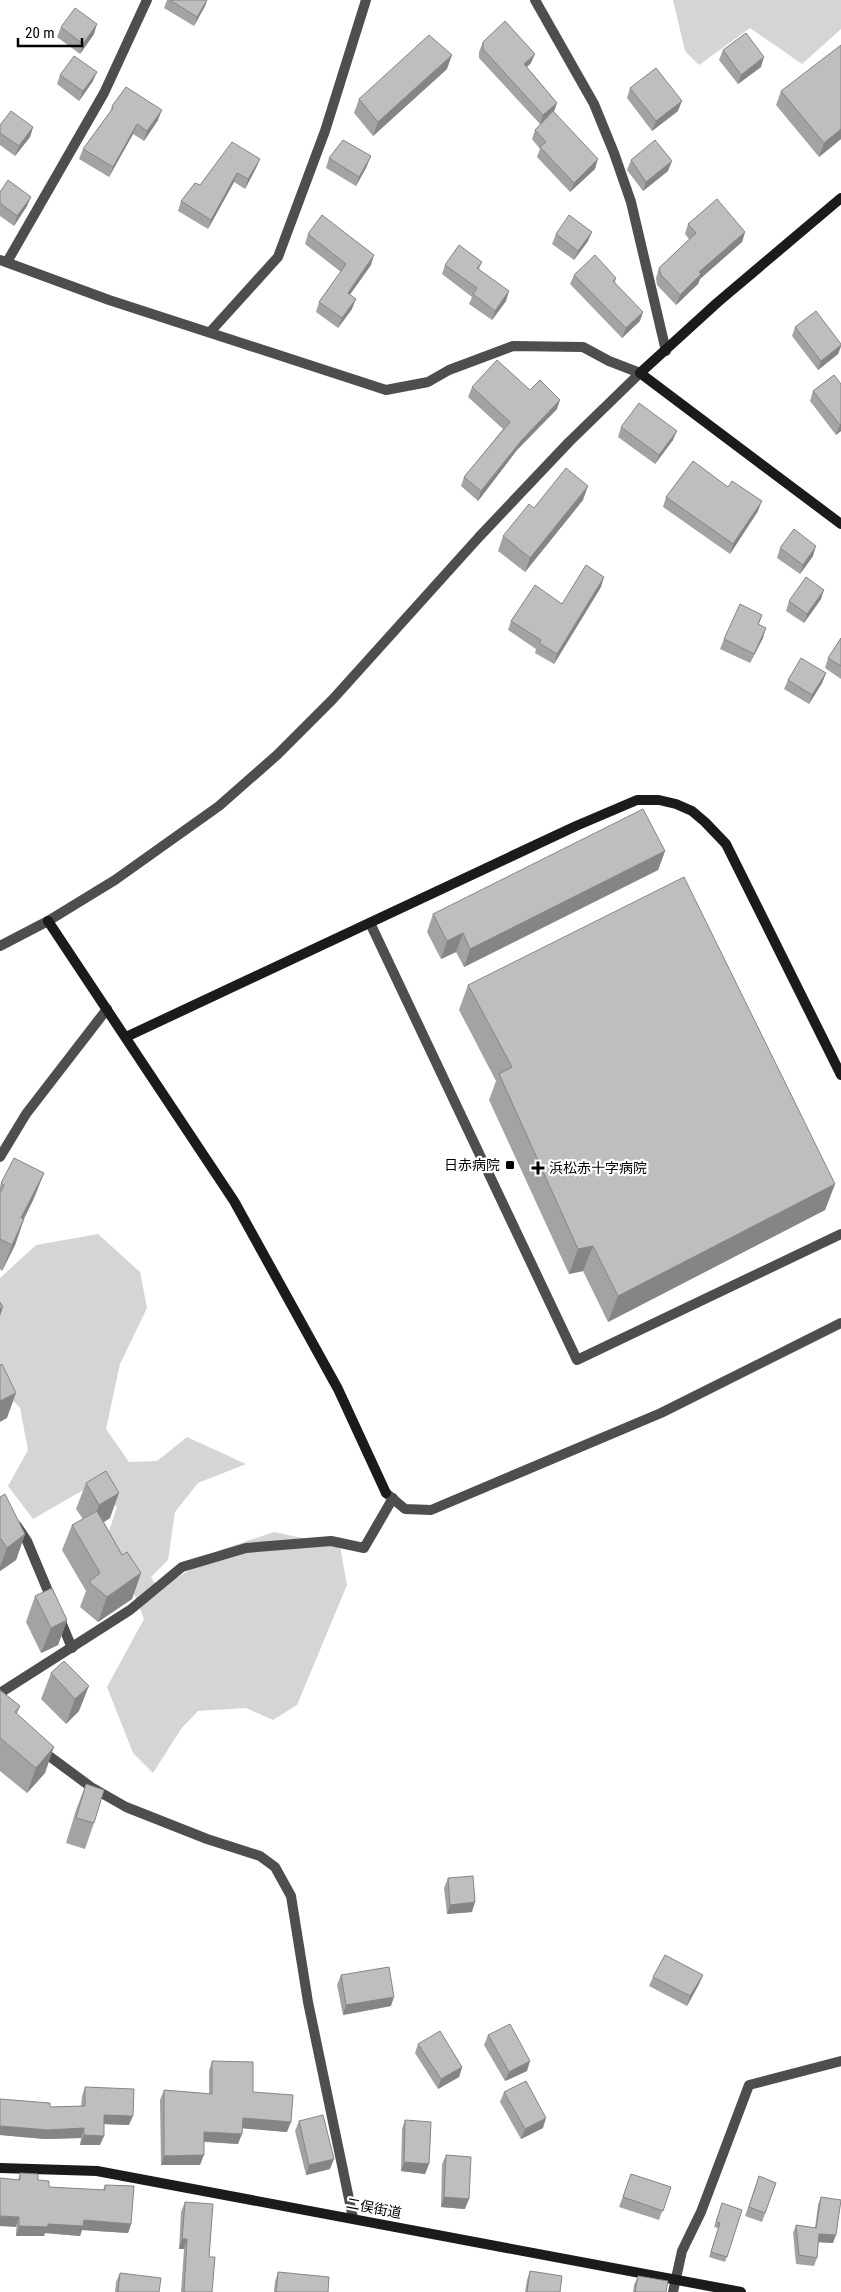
<svg xmlns="http://www.w3.org/2000/svg" width="841" height="2292" font-family="'Roboto Condensed','Noto Sans JP',sans-serif">
<style>
.green{fill:#d5d5d5}
.lines{fill:none;stroke-linecap:round;stroke-linejoin:round}
.lane{stroke:#4e4e4e;stroke-width:10}
.street{stroke:#4e4e4e;stroke-width:10}
.secondary{stroke:#1b1b1b;stroke-width:10}
.wall{fill:#a3a3a3}
.shaded-wall{fill:#858585}
.building{fill:#bebebe;stroke:#858585}
.poi-dot{fill:#000;stroke:#fff;stroke-width:2}
.labels{text-anchor:middle;dominant-baseline:central;stroke-width:4.5;stroke-linejoin:round;paint-order:stroke}
.poi-label{font-size:14px;fill:#000;stroke:#fff;text-anchor:end}
.street-label{font-size:14px;fill:#000;stroke:#fff}
</style>
<rect width="100%" height="100%" fill="#fff"/>
<g class="green">
<polygon points="673,0 841,0 841,29 802,64 750,28 699,65 685,51"/>
<polygon points="98,1234 140,1272 147,1308 120,1364 106,1429 129,1462 157,1461 187,1437 246,1464 198,1483 175,1512 168,1560 151,1577 159,1589 223,1549 274,1532 340,1546 347,1585 297,1705 273,1720 246,1708 198,1711 181,1729 153,1773 133,1753 107,1687 144,1619 128,1578 105,1543 117,1507 92,1485 33,1519 8,1486 28,1450 20,1408 0,1387 0,1278 36,1245"/>
</g>
<g class="lines">
<polyline class="lane" points="370,923 577,1360 841,1234"/>
<g class="street">
<polyline points="535,0 594,104 614,153 631,202 666,351"/>
<polyline points="0,260 109,300 386,390 428,382 449,370 513,346 583,347 609,361 640,373 569,442 479,537 333,699 277,755 219,806 115,880 48,921 0,946"/>
<polyline points="7,262 104,93 147,0"/>
<polyline points="211,331 278,257 325,131 366,0"/>
<polyline points="0,1157 26,1114 107,1009"/>
<polyline points="386,1493 405,1509 431,1510 661,1413 841,1323"/>
<polyline points="17,1526 27,1541 53,1603"/>
<polyline points="59,1617 72,1648"/>
<polyline points="0,1693 130,1610 182,1567 246,1548 331,1541 364,1548 393,1498"/>
<polyline points="41,1750 91,1787 126,1807 207,1839 260,1856 275,1867 291,1896 308,2002 353,2218"/>
<polyline points="673,2292 682,2251 701,2212 749,2085 841,2061"/>
</g>
<g class="secondary">
<polyline points="841,198 718,302 640,373 841,524"/>
<polyline points="48,921 234,1201 338,1389 386,1493"/>
<polyline points="126,1037 576,826 637,800 659,800 676,804 692,811 705,822 726,844 841,1075"/>
<polyline points="0,2168 97,2171 741,2292"/>
</g>
</g>
<g class="wall">
<polygon points="167,0 207,0 205,6 194,26 164,8"/>
<polygon points="61,27 94,34 80,54 57,37"/>
<polygon points="483,42 531,63 527,67 557,103 554,112 595,169 570,192 537,157 540,149 532,139 535,130 543,121 540,124 479,58 479,52"/>
<polygon points="723,50 761,67 738,84 719,60"/>
<polygon points="447,69 373,136 354,113 359,99"/>
<polygon points="60,75 93,81 79,101 57,84"/>
<polygon points="630,88 678,111 652,131 627,98"/>
<polygon points="781,91 841,139 819,157 776,105"/>
<polygon points="112,106 158,120 144,141 133,134 109,177 79,159 83,149 110,112"/>
<polygon points="0,125 33,127 30,137 15,156 0,145"/>
<polygon points="329,158 367,166 356,186 326,168"/>
<polygon points="260,159 256,168 245,189 234,182 208,229 178,211 181,201 200,185"/>
<polygon points="631,160 668,171 643,191 627,170"/>
<polygon points="0,192 27,206 14,226 0,216"/>
<polygon points="688,224 745,232 742,242 700,279 698,284 676,305 657,285 656,278 659,268 689,239 685,234"/>
<polygon points="308,234 371,265 350,294 352,309 338,328 316,312 319,302 341,272 305,244"/>
<polygon points="556,234 588,241 574,260 552,244"/>
<polygon points="482,262 479,269 506,301 492,320 469,304 472,297 442,274 445,265"/>
<polygon points="574,275 616,278 615,282 640,321 622,338 570,284"/>
<polygon points="795,327 841,344 841,347 838,354 818,370 792,336"/>
<polygon points="834,375 841,431 836,435 810,401 813,391"/>
<polygon points="472,387 530,390 557,409 517,450 478,501 461,486 464,477 503,429 468,397"/>
<polygon points="621,427 673,440 655,464 618,437"/>
<polygon points="728,487 758,511 730,554 663,507 666,497"/>
<polygon points="583,500 525,572 498,551 503,536 534,508"/>
<polygon points="780,548 813,556 800,574 777,558"/>
<polygon points="601,587 554,664 535,653 536,649 508,630 511,621 562,604"/>
<polygon points="821,599 804,623 786,611 789,601"/>
<polygon points="762,615 759,624 763,638 750,663 720,649 724,639"/>
<polygon points="841,638 841,679 825,668 828,658"/>
<polygon points="826,673 822,683 809,704 784,689 788,680"/>
<polygon points="665,851 658,870 464,967 456,952 441,959 427,932 433,914"/>
<polygon points="468,985 835,1184 825,1210 608,1322 583,1271 569,1274 489,1100 496,1081 459,1010"/>
<polygon points="44,1173 34,1198 24,1219 15,1245 2,1271 0,1269 0,1186 1,1183"/>
<polygon points="86,1483 110,1518 104,1522 122,1555 141,1573 132,1599 98,1622 80,1607 86,1591 62,1550 72,1525 83,1519 76,1509"/>
<polygon points="0,1497 25,1534 16,1560 0,1571"/>
<polygon points="35,1596 67,1620 58,1645 41,1653 26,1622"/>
<polygon points="64,1661 79,1711 66,1724 41,1699 51,1673"/>
<polygon points="0,1690 20,1706 17,1714 45,1773 27,1793 0,1771"/>
<polygon points="86,1784 94,1823 85,1849 66,1843 76,1810"/>
<polygon points="448,1878 472,1912 447,1914 444,1888"/>
<polygon points="341,1975 391,2006 343,2015 337,1985"/>
<polygon points="703,1975 699,1984 687,2006 649,1986 653,1977"/>
<polygon points="488,2035 527,2071 505,2081 484,2045"/>
<polygon points="418,2044 462,2067 459,2077 438,2089 415,2053"/>
<polygon points="212,2061 253,2092 287,2132 242,2128 238,2144 204,2142 200,2165 161,2165 160,2100 164,2090 209,2094 209,2071"/>
<polygon points="85,2087 129,2125 104,2124 100,2145 80,2145 81,2138 45,2139 0,2135 0,2099 50,2107 81,2106 82,2096"/>
<polygon points="504,2092 543,2128 521,2139 500,2102"/>
<polygon points="405,2120 429,2164 425,2174 401,2171 402,2129"/>
<polygon points="299,2121 330,2169 306,2175 295,2131"/>
<polygon points="446,2155 465,2209 441,2207 442,2164"/>
<polygon points="20,2173 38,2180 49,2187 103,2190 105,2185 131,2224 128,2233 82,2230 80,2236 45,2233 44,2236 16,2236 18,2180"/>
<polygon points="631,2174 671,2187 659,2220 619,2207"/>
<polygon points="759,2176 776,2183 762,2222 745,2216"/>
<polygon points="821,2197 833,2243 818,2242 817,2258 814,2266 796,2264 793,2233 796,2225 815,2228 818,2205"/>
<polygon points="185,2202 209,2257 212,2292 181,2292 184,2249 179,2249 181,2212"/>
<polygon points="722,2203 742,2210 725,2262 709,2257 718,2228 714,2227"/>
<polygon points="530,2271 560,2292 525,2292 527,2280"/>
<polygon points="278,2272 328,2292 274,2292 275,2282"/>
<polygon points="120,2273 159,2292 115,2292 116,2282"/>
<polygon points="638,2276 666,2292 633,2292 634,2285"/>
</g>
<g class="shaded-wall">
<polygon points="207,0 205,6 194,26 197,17"/>
<polygon points="97,24 94,34 80,54 83,44"/>
<polygon points="535,54 531,63 520,73 524,64"/>
<polygon points="452,55 447,69 373,136 378,122"/>
<polygon points="764,57 761,67 738,84 741,75"/>
<polygon points="97,72 93,81 79,101 83,91"/>
<polygon points="682,101 678,111 652,131 656,121"/>
<polygon points="557,103 553,113 540,124 543,115"/>
<polygon points="162,110 158,120 144,141 147,131"/>
<polygon points="137,124 133,134 109,177 113,167"/>
<polygon points="33,127 30,137 15,156 19,146"/>
<polygon points="841,129 841,139 819,157 824,143"/>
<polygon points="371,156 367,166 356,186 359,177"/>
<polygon points="260,159 256,168 245,189 248,179"/>
<polygon points="598,159 595,169 570,192 574,183"/>
<polygon points="672,161 668,171 643,191 646,182"/>
<polygon points="237,173 234,182 208,229 211,220"/>
<polygon points="31,197 27,206 14,226 17,216"/>
<polygon points="592,232 588,241 574,260 578,251"/>
<polygon points="745,232 742,242 700,279 698,284 676,305 680,295 699,272"/>
<polygon points="374,255 371,265 344,303 348,293"/>
<polygon points="509,291 506,301 492,320 495,311"/>
<polygon points="356,299 352,309 338,328 342,318"/>
<polygon points="643,312 640,321 622,338 626,328"/>
<polygon points="841,345 838,354 818,370 821,361"/>
<polygon points="560,400 557,409 517,450 478,501 481,491 521,441"/>
<polygon points="841,424 841,431 836,435 840,425"/>
<polygon points="677,431 673,440 655,464 659,455"/>
<polygon points="588,486 583,500 525,572 530,558"/>
<polygon points="762,501 758,511 730,554 733,544"/>
<polygon points="816,546 813,556 800,574 803,565"/>
<polygon points="604,577 601,587 554,664 557,654"/>
<polygon points="824,590 821,599 804,623 807,614"/>
<polygon points="766,628 763,638 750,663 754,654"/>
<polygon points="826,673 822,683 809,704 812,695"/>
<polygon points="665,851 658,870 464,967 470,949"/>
<polygon points="463,933 456,952 441,959 447,941"/>
<polygon points="44,1173 34,1198 12,1243 21,1218"/>
<polygon points="835,1184 825,1210 608,1322 618,1296"/>
<polygon points="24,1219 15,1245 2,1271 12,1245"/>
<polygon points="593,1246 583,1271 569,1274 578,1249"/>
<polygon points="3,1307 0,1316 0,1309"/>
<polygon points="16,1393 7,1418 0,1422 0,1401"/>
<polygon points="119,1493 110,1518 90,1531 99,1505"/>
<polygon points="25,1534 16,1560 0,1571 0,1567 7,1548"/>
<polygon points="141,1573 132,1599 98,1622 107,1597"/>
<polygon points="67,1620 58,1645 41,1653 51,1628"/>
<polygon points="89,1686 79,1711 66,1724 75,1699"/>
<polygon points="54,1747 45,1773 27,1793 36,1768"/>
<polygon points="475,1902 472,1912 447,1914 450,1905"/>
<polygon points="703,1975 699,1984 687,2006 690,1996"/>
<polygon points="394,1997 391,2006 343,2015 346,2005"/>
<polygon points="530,2061 527,2071 505,2081 509,2072"/>
<polygon points="462,2067 459,2077 438,2089 441,2079"/>
<polygon points="104,2115 133,2116 129,2125 101,2124"/>
<polygon points="243,2118 291,2122 287,2132 239,2128"/>
<polygon points="546,2118 543,2128 521,2139 525,2129"/>
<polygon points="0,2126 84,2128 81,2138 45,2139 0,2135"/>
<polygon points="204,2132 242,2134 238,2144 200,2141"/>
<polygon points="84,2135 104,2136 100,2145 80,2145"/>
<polygon points="204,2155 200,2165 161,2165 164,2156"/>
<polygon points="334,2159 330,2169 306,2175 309,2165"/>
<polygon points="404,2162 429,2164 425,2174 401,2171"/>
<polygon points="444,2197 469,2199 465,2209 441,2207"/>
<polygon points="0,2216 19,2217 16,2227 0,2226"/>
<polygon points="84,2220 131,2224 128,2233 82,2230 80,2236 45,2233 44,2236 16,2236 19,2226"/>
<polygon points="819,2234 836,2235 833,2243 816,2242"/>
<polygon points="182,2239 187,2239 184,2249 179,2249"/>
</g>
<g class="building">
<polygon points="170,0 207,0 197,17"/>
<polygon points="75,8 97,24 83,44 61,27"/>
<polygon points="505,21 535,54 524,64 557,103 543,115 483,49 483,42"/>
<polygon points="746,33 764,57 741,75 723,50"/>
<polygon points="429,35 452,55 378,122 359,99"/>
<polygon points="841,45 841,129 824,143 781,91"/>
<polygon points="74,56 97,72 83,91 60,75"/>
<polygon points="656,68 682,101 656,121 630,88"/>
<polygon points="126,87 162,110 147,131 137,124 113,167 83,149 113,108 112,106"/>
<polygon points="11,111 33,127 19,146 0,133 0,125"/>
<polygon points="553,111 598,159 574,183 540,147 546,142 535,130"/>
<polygon points="343,140 371,156 359,177 329,158"/>
<polygon points="655,140 672,161 646,182 631,160"/>
<polygon points="232,142 260,159 248,179 237,173 211,220 181,201 195,183 200,185"/>
<polygon points="8,180 31,197 17,216 0,203 0,192"/>
<polygon points="717,199 745,232 699,272 701,274 680,295 661,275 659,268 696,233 688,224"/>
<polygon points="322,215 374,255 348,293 356,299 342,318 319,302 346,264 308,234"/>
<polygon points="569,215 592,232 578,251 556,234"/>
<polygon points="459,245 482,262 477,268 509,291 495,311 473,294 477,288 445,265"/>
<polygon points="595,255 616,278 613,281 643,312 626,328 574,275"/>
<polygon points="816,311 841,344 841,345 821,361 795,327"/>
<polygon points="497,360 530,390 540,380 560,400 521,441 481,491 464,477 510,422 472,387"/>
<polygon points="834,375 841,384 841,424 840,425 813,391"/>
<polygon points="639,403 677,431 659,455 621,427"/>
<polygon points="693,461 728,487 732,481 762,501 733,544 666,497"/>
<polygon points="566,468 588,486 530,558 503,536 529,504 534,508"/>
<polygon points="794,529 816,546 803,565 780,548"/>
<polygon points="586,565 604,577 557,654 539,643 541,640 511,621 535,585 562,604"/>
<polygon points="806,577 824,590 807,614 789,601"/>
<polygon points="740,604 762,615 758,624 766,628 754,654 724,639"/>
<polygon points="841,638 841,666 828,658"/>
<polygon points="801,658 826,673 812,695 788,680"/>
<polygon points="643,809 665,851 470,949 463,933 447,941 433,914"/>
<polygon points="684,877 835,1184 618,1296 593,1246 578,1249 499,1074 512,1067 468,985"/>
<polygon points="14,1158 44,1173 21,1218 24,1219 12,1245 0,1239 0,1193 4,1185 1,1183"/>
<polygon points="0,1302 3,1307 0,1309"/>
<polygon points="2,1364 16,1393 0,1401 0,1365"/>
<polygon points="106,1471 119,1493 99,1505 86,1483"/>
<polygon points="5,1494 25,1534 7,1548 1,1539 0,1540 0,1497"/>
<polygon points="97,1511 122,1555 127,1552 141,1573 107,1597 89,1582 100,1573 72,1525"/>
<polygon points="52,1588 67,1620 51,1628 35,1596"/>
<polygon points="64,1661 89,1686 75,1699 51,1673"/>
<polygon points="0,1690 20,1706 15,1712 54,1747 36,1768 0,1738"/>
<polygon points="86,1784 104,1790 94,1823 76,1818"/>
<polygon points="473,1876 475,1902 450,1905 448,1878"/>
<polygon points="665,1955 703,1975 690,1996 653,1977"/>
<polygon points="389,1967 394,1997 346,2005 341,1975"/>
<polygon points="510,2024 530,2061 509,2072 488,2035"/>
<polygon points="440,2031 462,2067 441,2079 418,2044"/>
<polygon points="212,2061 253,2062 253,2092 293,2095 291,2122 243,2118 242,2134 204,2132 204,2155 164,2156 164,2090 212,2094"/>
<polygon points="526,2081 546,2118 525,2129 504,2092"/>
<polygon points="85,2087 134,2089 133,2116 104,2115 104,2136 84,2135 84,2128 48,2130 0,2126 0,2099 50,2103 50,2107 85,2106"/>
<polygon points="323,2115 334,2159 309,2165 299,2121"/>
<polygon points="405,2120 431,2122 429,2164 404,2162"/>
<polygon points="446,2155 471,2157 469,2199 444,2197"/>
<polygon points="20,2173 38,2174 38,2180 49,2181 49,2187 105,2190 105,2185 134,2186 131,2224 84,2220 83,2226 48,2224 48,2227 19,2226 19,2217 0,2216 0,2178 20,2180"/>
<polygon points="631,2174 671,2187 663,2211 623,2197"/>
<polygon points="759,2176 776,2183 765,2213 749,2207"/>
<polygon points="821,2197 841,2200 836,2235 819,2234 817,2258 799,2255 796,2225 816,2228"/>
<polygon points="185,2202 213,2204 209,2257 215,2257 212,2292 184,2292 187,2239 182,2239"/>
<polygon points="722,2203 742,2210 727,2257 711,2252 720,2223 716,2222"/>
<polygon points="530,2271 562,2276 560,2292 527,2292"/>
<polygon points="278,2272 329,2277 328,2292 276,2292"/>
<polygon points="120,2273 161,2278 159,2292 118,2292"/>
<polygon points="638,2276 668,2281 666,2292 635,2292"/>
</g>
<g class="poi-dot">
<rect x="505" y="1160" width="10" height="10" rx="2.5"/>
<path d="M535.5 1160.5h5v5h5v5h-5v5h-5v-5h-5v-5h5z"/>
</g>
<g class="labels">
<g class="poi-label">
<text x="500" y="1165">日赤病院</text>
<text x="549" y="1168" text-anchor="start">浜松赤十字病院</text>
</g>
<g class="street-label">
<text transform="translate(374 2208) rotate(11)">二俣街道</text>
</g>
</g>
<path d="M18 38v8h64v-8" fill="none" stroke="#000000" stroke-width="2.5"/>
<text x="25" y="38" font-size="15" fill="#000000" stroke="#ffffff" stroke-width="4" paint-order="stroke">20 m</text>
</svg>
